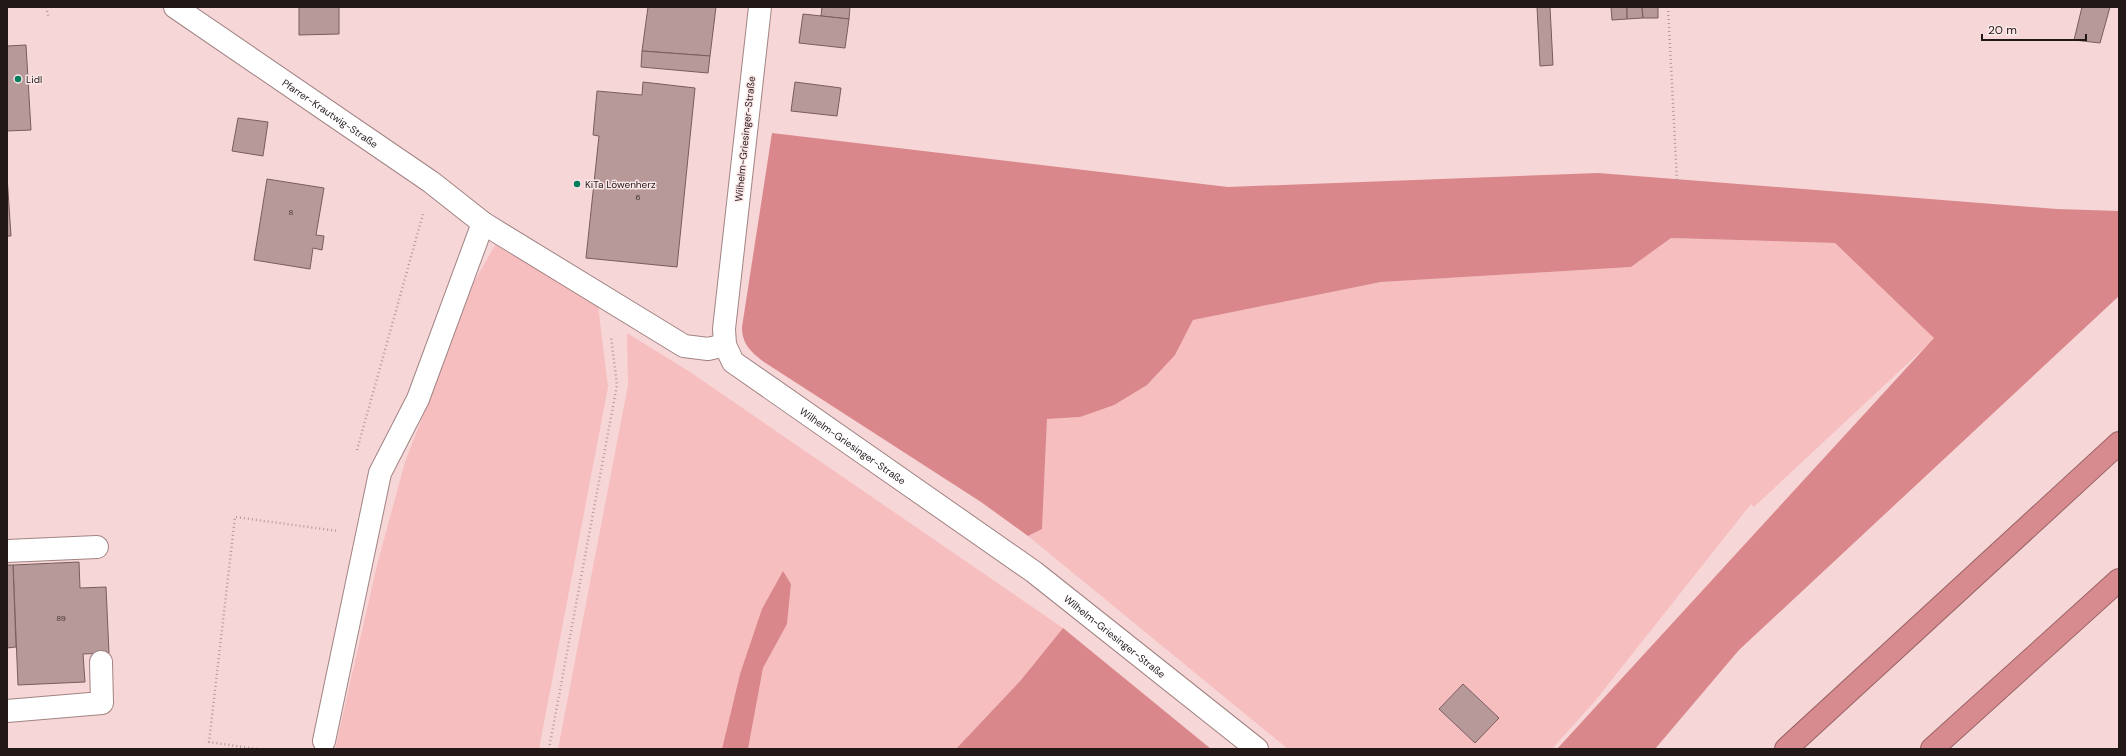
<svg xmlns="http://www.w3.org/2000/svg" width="2126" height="756" font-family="'DM Sans',sans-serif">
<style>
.green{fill:#f7bebf}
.forest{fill:#d9878b}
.building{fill:#b89999;stroke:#795d5d}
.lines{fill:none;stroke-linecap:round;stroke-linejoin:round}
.minor-casing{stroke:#a18383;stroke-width:24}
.highway-casing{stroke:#996365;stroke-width:24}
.path{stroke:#b59b9c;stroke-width:2.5;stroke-dasharray:1 3;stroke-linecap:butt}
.minor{stroke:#fff;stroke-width:22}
.highway{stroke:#d88b8e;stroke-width:22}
.poi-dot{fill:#007d5c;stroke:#fbe7e7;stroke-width:1.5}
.labels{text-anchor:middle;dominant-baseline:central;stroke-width:3;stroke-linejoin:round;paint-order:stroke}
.number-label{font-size:8px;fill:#483838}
.poi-label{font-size:10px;fill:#231818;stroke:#fbe7e7;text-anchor:start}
.street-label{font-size:10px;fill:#231818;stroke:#fbe7e7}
</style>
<rect width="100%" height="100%" fill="#f7d6d7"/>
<g class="green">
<polygon points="1671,238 1835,243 1935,338 1754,507 1751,504 1595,701 1552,749 1288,749 1028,536 1042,529 1047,419 1080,417 1175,355 1193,320 1381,282 1631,267"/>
<polygon points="497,242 598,305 608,387 539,749 335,749 377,565 405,462 474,282"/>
<polygon points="627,333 690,372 1063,628 1021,680 956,749 748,749 763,668 787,624 791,584 783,572 740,674 722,749 558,749 628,385"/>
</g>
<g class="forest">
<path d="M772 133 1228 187 1598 173 2057 209 2119 211V296L1739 650 1655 749H1557L1934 338 1835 243 1671 238 1631 267 1381 282 1193 320 1175 355 1147 385 1114 405 1080 417 1047 419 1042 529 1028 536 981 502 764 362C751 352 742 344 742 327Z"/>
<polygon points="783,571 791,584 787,624 763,668 748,749 722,749 740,674 762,609"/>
<polygon points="1063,628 1211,749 956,749 1021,680"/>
</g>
<g class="building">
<polygon points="299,7 339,7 339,34 299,35"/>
<polygon points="648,7 716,7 710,56 642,51"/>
<polygon points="822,7 850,7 849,19 821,16"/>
<polygon points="1537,7 1550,7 1553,65 1540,66"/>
<polygon points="1611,7 1627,7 1627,19 1612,20"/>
<polygon points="1627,7 1642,7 1643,18 1627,19"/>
<polygon points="1642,7 1658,7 1658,18 1643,18"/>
<polygon points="2082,7 2110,7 2100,43 2074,40"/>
<polygon points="803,14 849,19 845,48 799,43"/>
<polygon points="26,45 31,130 7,131 7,46"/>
<polygon points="642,51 710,56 708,73 641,67"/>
<polygon points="643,82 695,88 677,267 586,258 599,136 593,135 597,91 642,95"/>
<polygon points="795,82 841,88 837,116 791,111"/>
<polygon points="238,118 268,122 263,156 232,151"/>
<polygon points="7,176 11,236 7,236"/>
<polygon points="267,179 324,188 316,235 324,236 322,250 313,248 310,269 254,260"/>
<polygon points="79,562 80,588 106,587 109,653 83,654 85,682 18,685 13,565"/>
<polygon points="7,565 13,565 16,647 7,648"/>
<polygon points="1463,684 1499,718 1475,743 1439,709"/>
</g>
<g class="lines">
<g class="minor-casing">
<g id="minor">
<path id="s1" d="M175 7 431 182 483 223 684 346 708 349 725 345"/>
<path id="s2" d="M760 7 724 329 725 345 733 362 1034 572 1257 749"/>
<polyline points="7,551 97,547"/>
<polyline points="7,711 102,703 101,662"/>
<polyline points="324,741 380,473 418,399 483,223"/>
</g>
</g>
<g class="highway-casing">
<g id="highway">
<polyline points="1786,749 2119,443"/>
<polyline points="1932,749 2119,580"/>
</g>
</g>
<g class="path">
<polyline points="46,7 49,18"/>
<polyline points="1668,7 1677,181"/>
<polyline points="357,450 423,214"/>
<polyline points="257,749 209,742 235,517 338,531"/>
<polyline points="549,749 617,385 611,336"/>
</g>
<use href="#minor" class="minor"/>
<use href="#highway" class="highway"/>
</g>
<g class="poi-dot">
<circle cx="18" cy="79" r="4"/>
<circle cx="577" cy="184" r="4"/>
</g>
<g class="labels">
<g class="number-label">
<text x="638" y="197">6</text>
<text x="291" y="212">8</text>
<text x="61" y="618">89</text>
</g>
<g class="poi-label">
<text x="26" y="79">Lidl</text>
<text x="585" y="184">KiTa Löwenherz</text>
</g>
<g class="street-label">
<text stroke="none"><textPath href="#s1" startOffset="188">Pfarrer-Krautwig-Straße</textPath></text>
<text transform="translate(745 139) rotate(-84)">Wilhelm-Griesinger-Straße</text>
<text stroke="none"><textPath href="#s2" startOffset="505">Wilhelm-Griesinger-Straße</textPath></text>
<text stroke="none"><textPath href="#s2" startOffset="829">Wilhelm-Griesinger-Straße</textPath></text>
</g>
</g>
<rect width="2126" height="756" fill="none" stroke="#231818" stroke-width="16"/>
<path d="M1982 34v6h104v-6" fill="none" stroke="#231818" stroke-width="2"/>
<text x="1988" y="34" font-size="12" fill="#231818" stroke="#fbe7e7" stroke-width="3" paint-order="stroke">20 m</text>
</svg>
